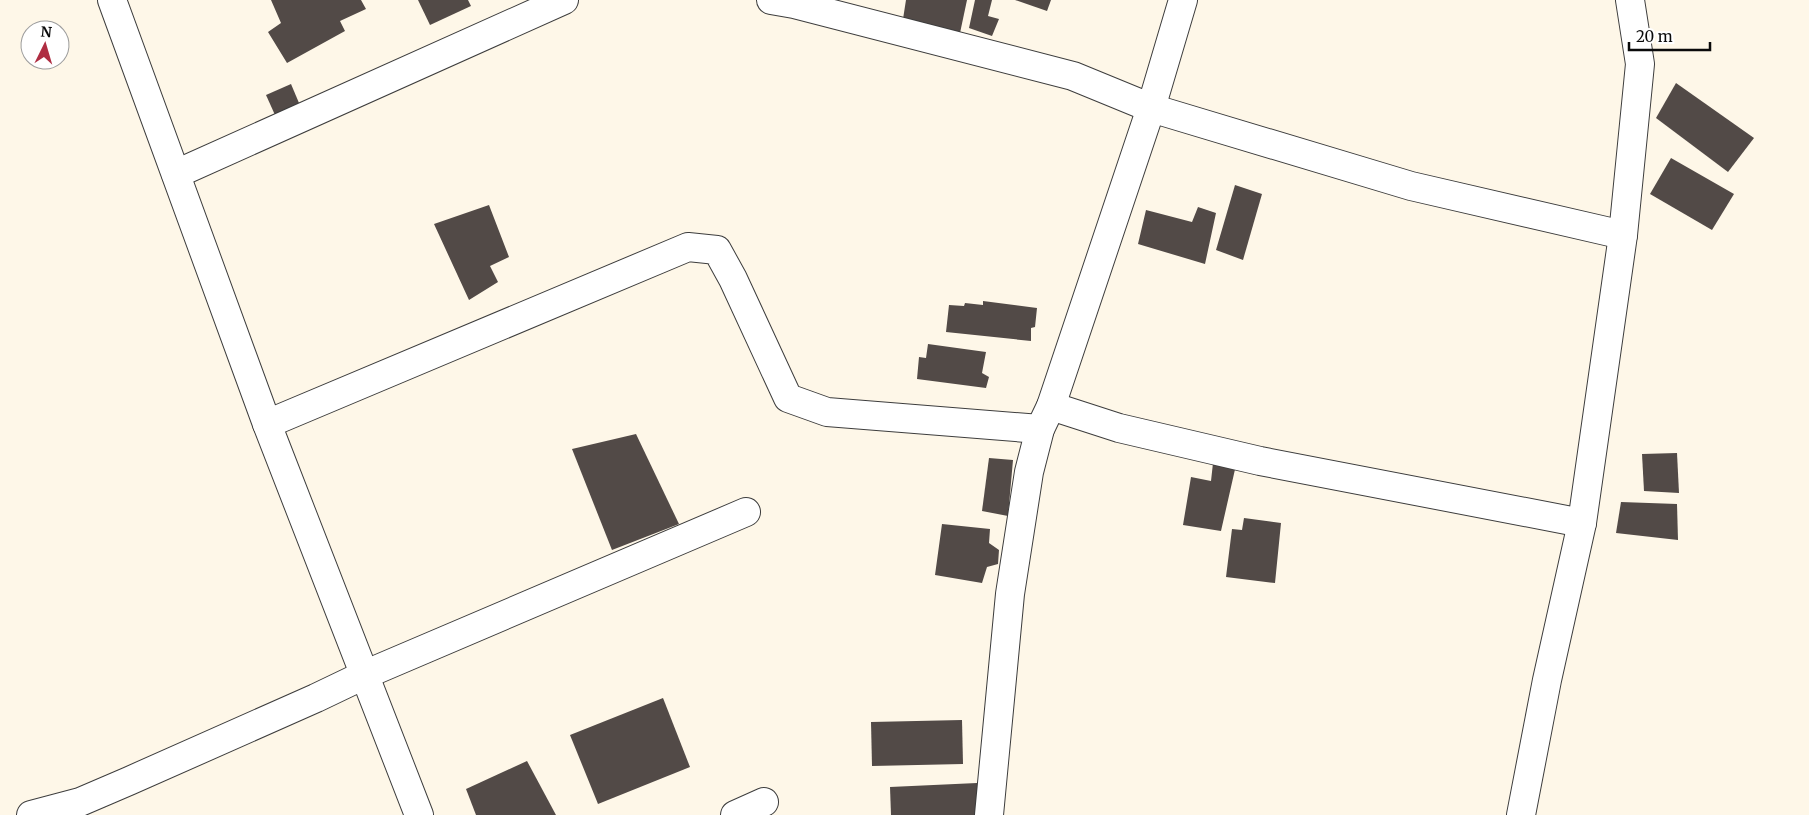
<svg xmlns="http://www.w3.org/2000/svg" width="1809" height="815" font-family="Merriweather,serif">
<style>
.building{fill:#524a47}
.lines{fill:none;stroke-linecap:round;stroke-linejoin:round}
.minor-casing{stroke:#3d3d3d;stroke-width:30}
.minor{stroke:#fff;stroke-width:28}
</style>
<rect width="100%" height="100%" fill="#fef7e8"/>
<g class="building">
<polygon points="271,0 361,0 366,9 340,21 345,31 287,63 268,32 281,23"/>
<polygon points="418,0 468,0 471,6 430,25"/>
<polygon points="906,0 967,0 960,33 903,19"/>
<polygon points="975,0 992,0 988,16 999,19 992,36 969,28"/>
<polygon points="1015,0 1051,0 1047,11"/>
<polygon points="1676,83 1754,138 1728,172 1656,118"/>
<polygon points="291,84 299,103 275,115 266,95"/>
<polygon points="1671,158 1734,194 1712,230 1650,194"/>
<polygon points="1235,185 1262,194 1243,260 1216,250"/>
<polygon points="489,205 509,257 490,266 498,282 469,300 434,224"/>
<polygon points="1198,207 1216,213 1205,264 1138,244 1146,210 1192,222"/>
<polygon points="983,301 1037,308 1035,327 1031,328 1031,341 946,332 949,305 964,306 965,303 983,305"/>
<polygon points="928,344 986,352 982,373 989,377 986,388 917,379 919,357 926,358"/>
<polygon points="636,434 679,524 612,550 572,449"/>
<polygon points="1677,453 1679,493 1644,491 1642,454"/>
<polygon points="989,458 1013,460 1008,516 982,511"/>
<polygon points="1213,463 1236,465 1221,531 1183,525 1191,477 1211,481"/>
<polygon points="1621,502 1677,504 1678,540 1616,533"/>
<polygon points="1244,518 1281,523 1275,583 1226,577 1232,529 1242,530"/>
<polygon points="942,524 990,529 989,543 999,550 998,564 987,567 982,583 935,575"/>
<polygon points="663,698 690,767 598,804 570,735"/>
<polygon points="962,720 963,764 872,766 871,722"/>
<polygon points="527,761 556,815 476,815 466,789"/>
<polygon points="977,783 979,815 891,815 890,787"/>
</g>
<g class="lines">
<g class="minor-casing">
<g id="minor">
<polyline points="112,0 267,424 419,815"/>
<polyline points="771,0 794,4 1073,76 1151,108 1411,186 1623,235"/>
<polyline points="176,174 564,0"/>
<polyline points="1051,406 1119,428 1260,461 1582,523"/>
<polyline points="267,424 688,247 717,250 733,279 788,398 827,412 1040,429"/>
<polyline points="31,815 80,802 129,781 316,698 364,675 746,512"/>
<polyline points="735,815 764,802"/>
<polyline points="989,815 1010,594 1029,472 1040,429 1051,406 1151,108 1183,0"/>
<polyline points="1521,815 1547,680 1582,523 1623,235 1640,64 1630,0"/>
</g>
</g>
<use href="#minor" class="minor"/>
</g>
<g transform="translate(45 45) rotate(5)"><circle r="24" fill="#ffffff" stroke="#9d9d9d"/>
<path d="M0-4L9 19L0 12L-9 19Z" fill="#af2d42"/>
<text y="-8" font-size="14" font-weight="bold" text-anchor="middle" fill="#0a0a0a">N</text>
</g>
<path d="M1629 42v8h81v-8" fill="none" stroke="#0a0a0a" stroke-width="2.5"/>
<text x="1636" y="42" font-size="15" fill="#0a0a0a" stroke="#ffffff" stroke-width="4" paint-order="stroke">20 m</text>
</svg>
